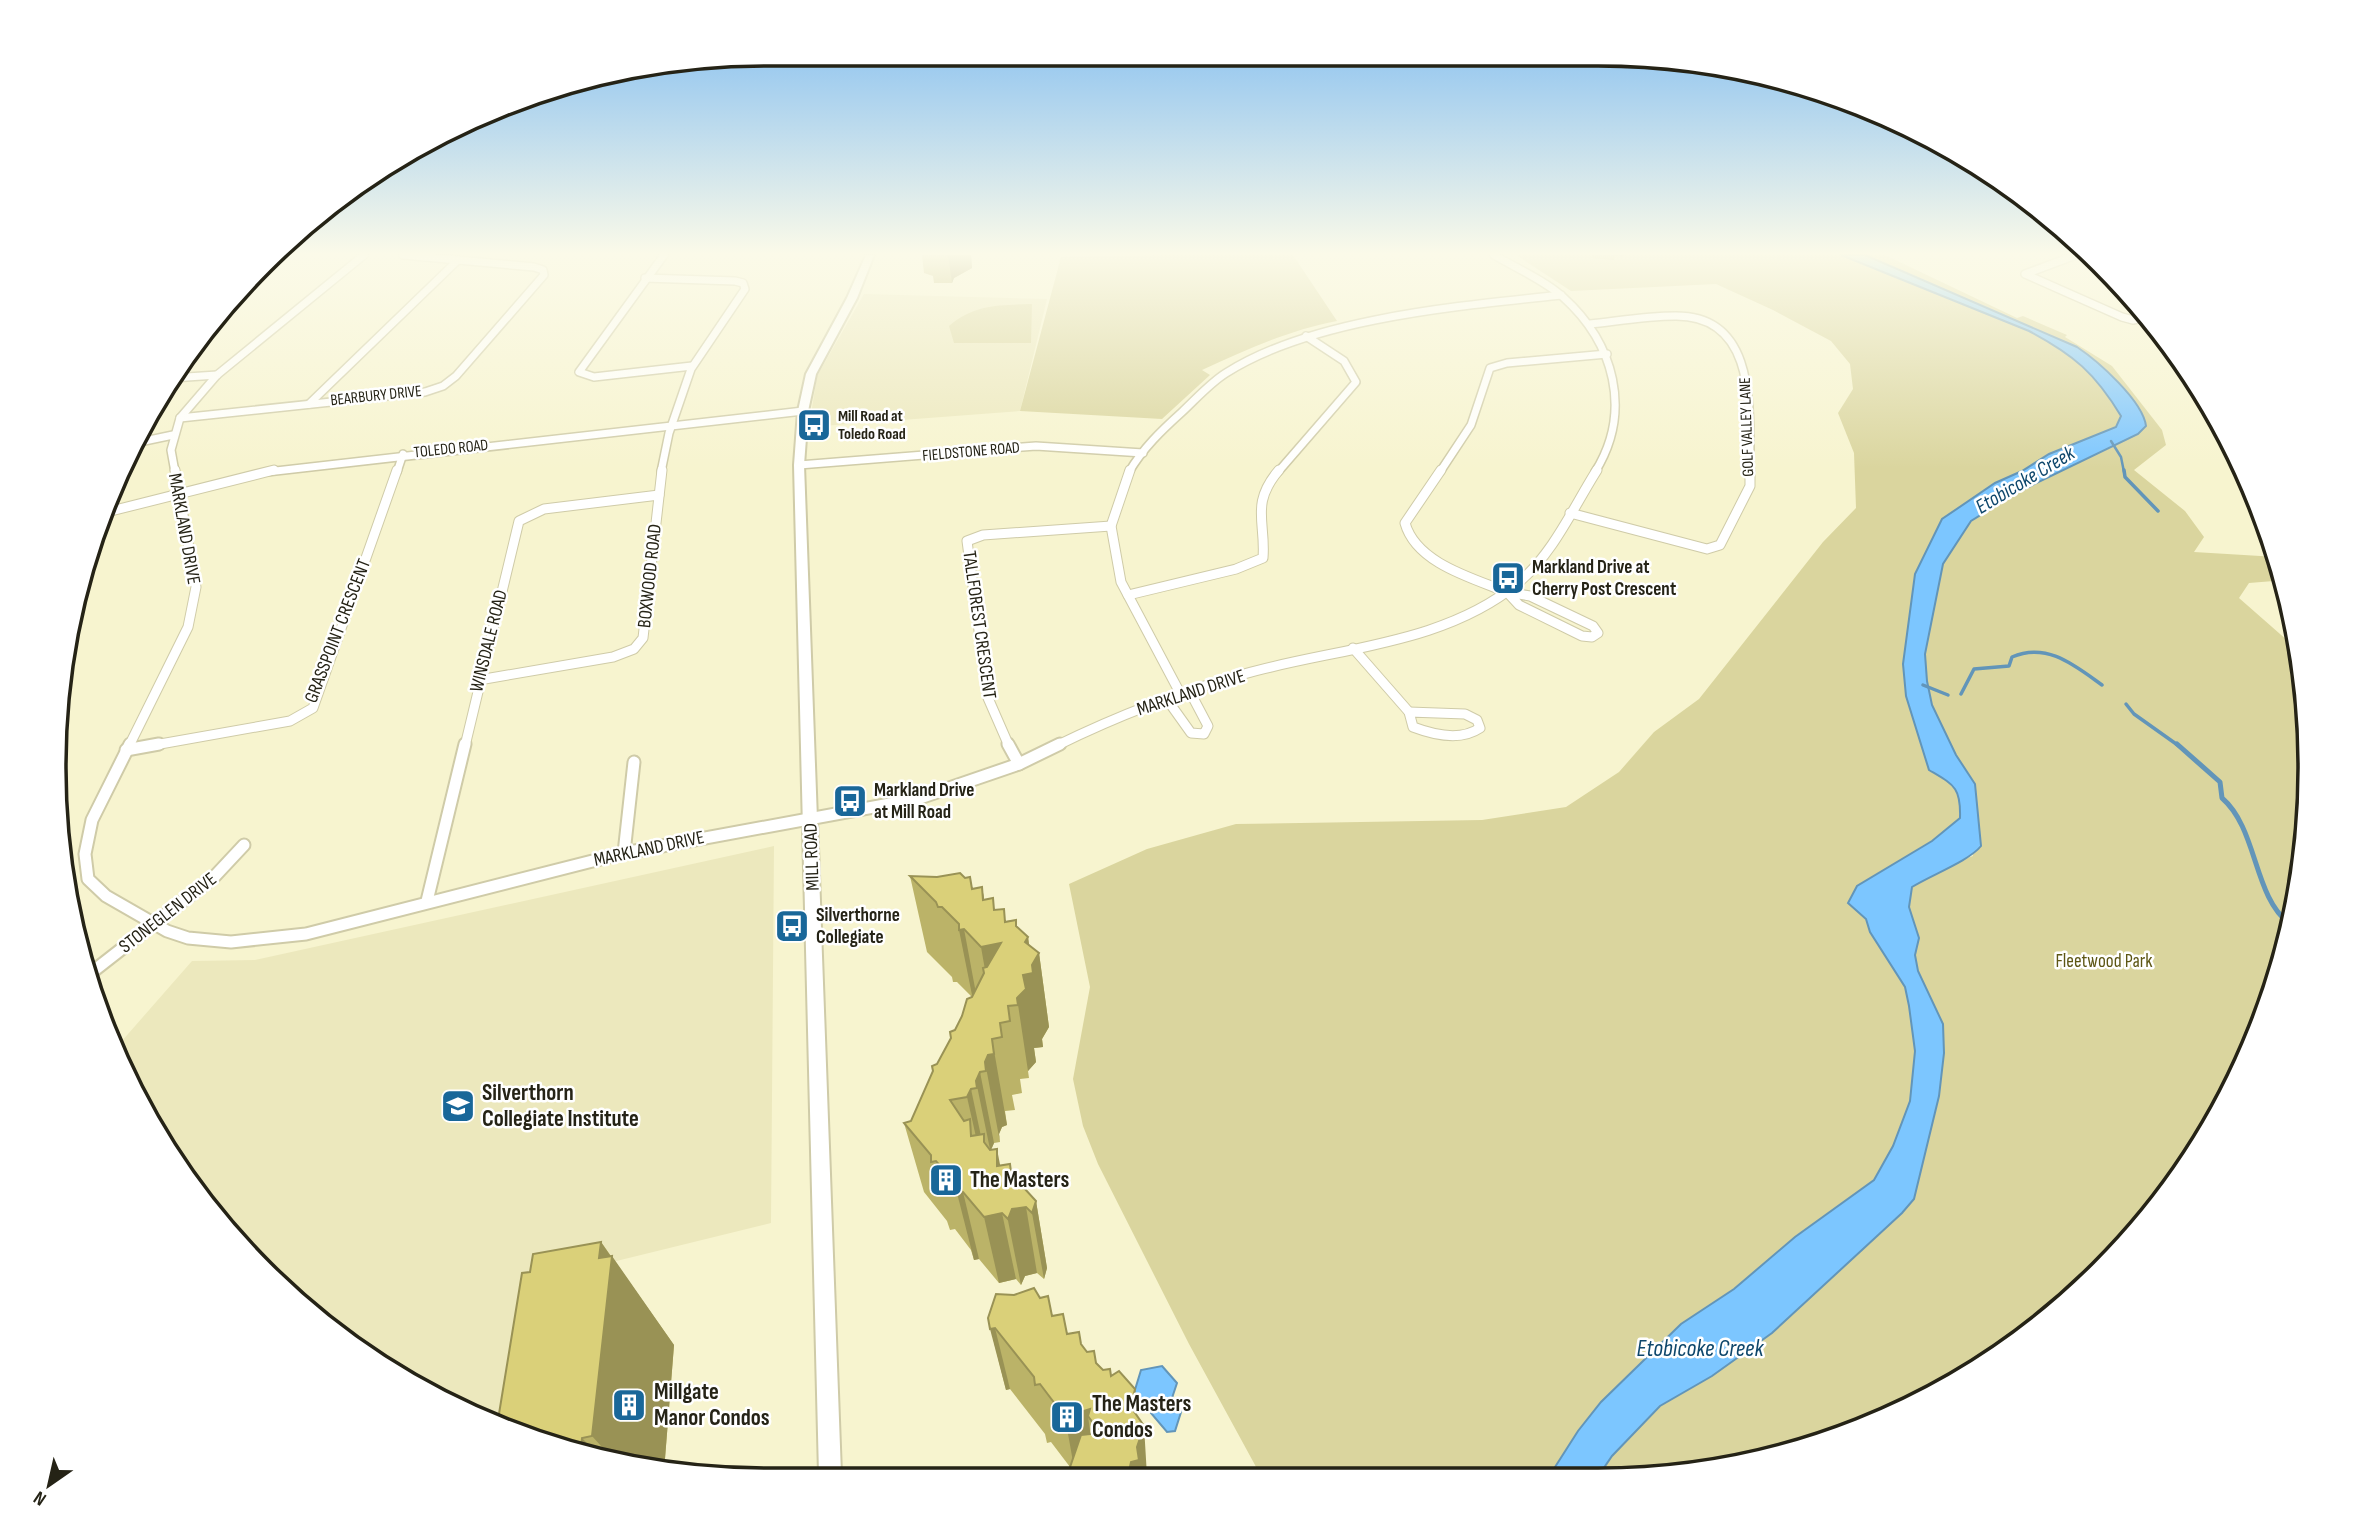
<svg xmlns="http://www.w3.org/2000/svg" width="2365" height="1534" font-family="'Sofia Sans Condensed',sans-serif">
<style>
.built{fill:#ece8bd}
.green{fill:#dad59e}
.water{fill:#7cc6ff;stroke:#6295b9;stroke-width:2}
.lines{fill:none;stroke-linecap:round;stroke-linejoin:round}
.stream-far2{stroke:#6295b9;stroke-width:2.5}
.stream-far1{stroke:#6295b9;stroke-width:3.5}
.stream{stroke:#6295b9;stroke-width:5}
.minor-far2-casing{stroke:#cfcba8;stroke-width:10}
.minor-far1-casing{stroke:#cfcba8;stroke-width:11}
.minor-casing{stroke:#cfcba8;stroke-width:15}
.tertiary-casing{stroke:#cfcba8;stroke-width:4}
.minor-far2{stroke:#fff;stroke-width:7}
.minor-far1{stroke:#fff;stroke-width:9}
.minor{stroke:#fff;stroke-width:11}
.tertiary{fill:#fff;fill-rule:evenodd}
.wall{fill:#bbb368}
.shaded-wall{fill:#999255}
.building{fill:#dad079;stroke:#999255;stroke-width:2}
.labels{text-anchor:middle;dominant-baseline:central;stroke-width:5;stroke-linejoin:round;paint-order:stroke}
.far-street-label{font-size:16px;fill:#252316;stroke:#fff}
.far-poi-label{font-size:16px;font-weight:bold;fill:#252316;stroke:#fff;text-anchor:start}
.street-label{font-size:19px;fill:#252316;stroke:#fff}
.poi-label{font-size:19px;font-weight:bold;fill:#252316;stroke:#fff;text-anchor:start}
.park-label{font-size:19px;fill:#5d5614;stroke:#fff}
.water-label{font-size:21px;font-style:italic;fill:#0e476c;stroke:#fff}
.near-poi-label{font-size:23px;font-weight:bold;fill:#252316;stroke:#fff;text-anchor:start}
.near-water-label{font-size:24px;font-style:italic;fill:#0e476c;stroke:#fff}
.rim{fill:none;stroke:#252316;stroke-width:3.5}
</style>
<rect width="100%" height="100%" fill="#f7f4cf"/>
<g class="built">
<polygon points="864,294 1047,299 1020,411 809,427 817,376"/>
<polygon points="774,846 771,1223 527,1283 496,1426 410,1384 297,1303 174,1163 114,1050 192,961 255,960"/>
</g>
<g class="green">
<path d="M1165 255H1293L1337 321C1289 330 1246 350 1202 370L1210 375 1162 419 1020 411 1061 257Z"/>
<polygon points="1516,255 1885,255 2017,318 2023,316 2067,335 2065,337 2112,366 2162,430 2166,445 2134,470 2185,511 2204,537 2194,552 2277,557 2286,580 2249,583 2239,598 2297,649 2309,720 2305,860 2273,996 2215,1123 2134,1237 2032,1332 1914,1406 1782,1456 1644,1478 1597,1478 1612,1456 1660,1406 1712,1376 1772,1333 1902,1213 1914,1199 1939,1096 1944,1053 1943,1024 1918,971 1915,955 1919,938 1909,907 1912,886 1952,863 1973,856 1961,799 1960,818 1932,841 1857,886 1870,932 1905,987 1909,1006 1915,1051 1910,1101 1893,1146 1874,1180 1795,1237 1601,1402 1578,1431 1548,1478 1261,1476 1189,1344 1098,1164 1083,1126 1073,1079 1090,987 1069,884 1147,849 1236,824 1482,820 1566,807 1619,772 1654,732 1699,699 1823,542 1856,508 1854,453 1838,413 1853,389 1850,364 1831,341 1773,310 1716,284 1571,291"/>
<path d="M1032 304 1031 343H954L949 326C974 304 1001 305 1032 304Z"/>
</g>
<g class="water">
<path d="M1841 255H1865L2077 347C2098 361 2143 401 2146 426L2138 434 2018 492 1971 521 1943 564 1925 654 1927 681 1932 705 1956 755 1975 784 1981 846C1969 861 1931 875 1912 887L1909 907 1919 938 1915 955 1918 971 1943 1024 1944 1053 1939 1096 1914 1199 1902 1213 1772 1333 1712 1376 1660 1406 1612 1456 1597 1478H1548L1578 1431 1601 1402 1681 1324 1734 1289 1795 1237 1874 1180 1893 1146 1910 1101 1915 1051 1909 1006 1905 987 1870 932 1866 919 1848 903 1857 886 1932 841 1960 818C1961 787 1954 785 1929 770L1906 696 1903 664 1915 574 1942 519 1995 483 2022 471 2049 454 2116 427 2121 416C2095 373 2074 355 2029 331Z"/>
<polygon points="1162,1366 1177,1383 1172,1398 1182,1409 1175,1431 1167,1432 1134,1393 1141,1370"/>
</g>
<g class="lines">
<polyline class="stream-far2" points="2111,441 2121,457 2124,472"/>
<g class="stream-far1">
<polyline points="2124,470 2125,477 2158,511"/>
<polyline points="1923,685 1948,695"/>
<path d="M1961 694 1974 669 2009 666 2012 657C2047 642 2074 665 2102 685"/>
<polyline points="2126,704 2134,714 2179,746"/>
</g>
<path class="stream" d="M2177 744 2220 782 2222 798C2258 829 2253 897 2290 924"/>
<g class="minor-far2-casing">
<g id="minor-far2">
<polyline points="664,255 579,372 594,377 692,366"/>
<path d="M1494 255C1516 268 1544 280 1563 297 1614 343 1633 411 1595 472"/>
<polyline points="2076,255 2025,274 2122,317 2133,320 2148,317"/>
<polyline points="645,278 735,281 743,283 745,289 691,369 669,433 661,472"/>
<path d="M1590 324C1618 321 1647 316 1675 316 1759 315 1749 413 1750 472"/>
<polyline points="172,378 217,375"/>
<polyline points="309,404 458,260"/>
<polyline points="180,418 425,392 443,386 456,376 544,275 543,270 534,267 403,255"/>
<polyline points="135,443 173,435"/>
<polyline points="799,465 1036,446 1143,453"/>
<polyline points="175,472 171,450 180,418 217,375 364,255"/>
<polyline points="267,472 803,411"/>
<polyline points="397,472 403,454"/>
<path d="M1129 472C1143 448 1162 430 1182 412 1196 399 1210 383 1226 373 1312 318 1460 306 1561 295"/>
<polyline points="1278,472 1356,382 1344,361 1306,336"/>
<polyline points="1440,472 1471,425 1490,368 1507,363 1607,354"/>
</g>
</g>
<g class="minor-far1-casing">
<g id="minor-far1">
<polyline points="1130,470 1111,526 1121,582 1180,693"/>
<path d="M1441 470 1405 523C1416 563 1472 578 1507 592"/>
<polyline points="103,513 274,470"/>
<polyline points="1570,513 1707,549 1720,545 1750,486 1750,470"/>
<polygon points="1507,592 1530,596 1593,626 1598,633 1592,637 1582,636 1519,605"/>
<path d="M1128 595 1236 569 1263 558C1266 522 1250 504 1279 470"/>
<polyline points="1353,648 1409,712"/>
<polyline points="479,680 613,657 634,649 643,638 662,470"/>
<polyline points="1166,698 1191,733 1204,734 1208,726 1189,690"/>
<path d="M1409 712 1465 714 1477 720 1480 728C1461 741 1434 735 1413 727Z"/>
<polyline points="129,746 188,627 196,587 175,470"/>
<polyline points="149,746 290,721 313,708 397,470"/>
<polyline points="465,746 519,521 544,509 659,495"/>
<polyline points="1009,746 988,698 967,541 983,535 1111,526"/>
<path d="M1056 746C1117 716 1179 692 1244 674 1334 648 1444 645 1518 583 1553 554 1573 508 1597 470"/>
</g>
</g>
<g class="minor-casing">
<g id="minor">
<polyline points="130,744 92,820 85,854 88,879 106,896 167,931 188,938 231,942 306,934 624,853 917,799 1019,764 1060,744"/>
<polyline points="1008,744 1019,764"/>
<polyline points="126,750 159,744"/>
<polyline points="624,853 634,762"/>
<polyline points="427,901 465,744"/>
<polyline points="87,976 215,876 244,845"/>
</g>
</g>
<g class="tertiary-casing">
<polygon id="tertiary" points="866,255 874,255 857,298 816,374 808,411 804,465 841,1474 819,1474 794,465 798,411 806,374 847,298"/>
</g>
<use href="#minor-far2" class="minor-far2"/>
<use href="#minor-far1" class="minor-far1"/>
<use href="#minor" class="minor"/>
<use href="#tertiary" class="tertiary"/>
</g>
<g class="wall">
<polygon points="922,255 971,255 972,268 954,278 952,283 934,283 933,276 924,273"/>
<polygon points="1592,255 1624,255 1623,257 1615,256 1614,260 1591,258"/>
<polygon points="910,876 973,889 982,887 984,899 1006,921 1016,920 1017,927 1028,937 1029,945 1039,953 1049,1027 1042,1039 1043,1047 1034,1048 1036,1062 1028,1071 1029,1078 1020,1079 1022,1093 1012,1095 1015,1110 1005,1111 1007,1125 1002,1127 999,1134 1000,1142 994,1143 991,1150 1000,1165 1012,1173 1018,1180 1023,1180 1025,1189 1036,1201 1047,1268 1044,1279 1037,1273 1025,1276 1021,1285 1016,1279 999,1283 979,1259 974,1260 971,1250 955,1229 950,1230 947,1221 924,1192 904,1123 911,1121 937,1064 972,997 957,982 953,982 952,977 927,952"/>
<polygon points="601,1242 674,1345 664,1471 497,1426 530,1272"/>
<polygon points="1052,1316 1067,1334 1081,1344 1087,1352 1103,1370 1135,1389 1137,1415 1070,1467 1051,1442 1047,1443 1045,1434 1010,1389 1006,1390 988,1318"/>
</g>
<g class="shaded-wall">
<polygon points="948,255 971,255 972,268 954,278 952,283"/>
<polygon points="982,887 992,945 1000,943 1008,1006 994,1021 981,947 983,947"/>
<polygon points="1016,920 1023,975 1025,942 1028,937 1033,973 1032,965 1039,953 1049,1027 1042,1039 1043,1047 1034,1048 1036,1062 1028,1071 1017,998"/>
<polygon points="964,929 978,1004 974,1005 959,930"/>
<polygon points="992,1039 1007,1125 1002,1127 999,1134 1000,1142 985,1062"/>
<polygon points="980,1072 994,1143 990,1152 992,1159 976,1081"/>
<polygon points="971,1089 986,1160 983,1168 967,1097"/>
<polygon points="997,1149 1010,1216 1010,1164 1018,1208 1026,1207 1037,1273 1025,1276 1021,1285 997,1166"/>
<polygon points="963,1192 979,1259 974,1260 957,1193"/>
<polygon points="1036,1201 1047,1268 1044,1279 1032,1213"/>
<polygon points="1002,1213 1016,1279 999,1283 984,1217"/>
<polygon points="601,1242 612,1258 612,1256 674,1345 664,1471 611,1457 592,1436 599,1258"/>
<polygon points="995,1328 1010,1389 1006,1390 990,1329"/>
<polygon points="1135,1389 1138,1442 1144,1426 1147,1476 1128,1476 1131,1407"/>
<polygon points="1090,1409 1088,1416 1095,1467 1075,1473 1065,1417"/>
<polygon points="582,1438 596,1453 581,1449"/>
</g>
<g class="building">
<polygon points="960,873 965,878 970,877 972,889 982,887 983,900 993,898 994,910 1004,909 1005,922 1016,920 1016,926 1028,937 1025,942 1039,953 1032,965 1033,973 1023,975 1026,989 1017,998 1018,1005 1008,1006 1010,1021 1000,1023 1002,1037 992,1039 994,1054 988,1055 985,1062 986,1071 980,1072 976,1081 977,1088 971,1089 967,1097 950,1100 964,1121 970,1119 971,1136 984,1134 984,1142 990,1150 997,1149 997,1166 1010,1164 1011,1172 1018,1180 1023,1180 1024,1188 1036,1201 1032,1213 1026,1207 1012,1209 1008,1219 1002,1213 984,1217 963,1192 957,1193 957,1185 936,1161 931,1162 931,1155 904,1123 911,1121 933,1071 932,1066 937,1064 951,1038 950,1032 955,1030 962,1016 967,999 972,997 984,973 983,968 987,967 1001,943 981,947 964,929 959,930 959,924 942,907 938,907 936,902 910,876 937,877"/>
<polygon points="601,1242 599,1258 612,1256 592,1436 582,1438 581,1449 497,1426 522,1273 530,1272 533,1254"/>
<polygon points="1034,1288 1040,1298 1048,1296 1052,1316 1063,1314 1067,1334 1079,1332 1081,1344 1087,1352 1094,1351 1096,1363 1103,1370 1110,1369 1111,1376 1119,1371 1135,1389 1131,1407 1144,1426 1137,1447 1139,1460 1131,1462 1128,1476 1067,1476 1081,1435 1100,1433 1088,1416 1090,1409 1065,1417 1040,1384 1035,1385 1034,1377 995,1328 990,1329 988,1318 996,1294 1014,1295"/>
</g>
<linearGradient id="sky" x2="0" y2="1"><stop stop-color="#7dbbf1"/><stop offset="0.54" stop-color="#fbfae9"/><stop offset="1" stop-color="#fbfae9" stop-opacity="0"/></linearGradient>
<rect width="2365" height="469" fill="url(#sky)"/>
<defs>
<g id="bus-square" transform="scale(1.75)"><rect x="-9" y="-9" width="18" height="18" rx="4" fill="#196799" stroke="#fff"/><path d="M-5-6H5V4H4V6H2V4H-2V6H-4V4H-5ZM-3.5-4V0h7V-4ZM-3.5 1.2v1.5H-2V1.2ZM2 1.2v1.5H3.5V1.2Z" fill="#fff"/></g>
<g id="school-square" transform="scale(1.75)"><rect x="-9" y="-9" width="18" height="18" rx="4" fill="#196799" stroke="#fff"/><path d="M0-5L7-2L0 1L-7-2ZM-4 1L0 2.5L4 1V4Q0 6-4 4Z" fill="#fff"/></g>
<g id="building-square" transform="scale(1.75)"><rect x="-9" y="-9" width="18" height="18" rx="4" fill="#196799" stroke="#fff"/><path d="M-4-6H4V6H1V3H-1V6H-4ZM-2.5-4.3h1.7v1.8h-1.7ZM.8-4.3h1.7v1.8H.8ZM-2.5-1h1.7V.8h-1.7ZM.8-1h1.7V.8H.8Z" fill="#fff"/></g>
</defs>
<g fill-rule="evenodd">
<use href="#bus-square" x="814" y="425"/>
<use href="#bus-square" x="1508" y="578"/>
<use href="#bus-square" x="850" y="801"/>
<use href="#bus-square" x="792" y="926"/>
<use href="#school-square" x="458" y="1106"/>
<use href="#building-square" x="946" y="1180"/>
<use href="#building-square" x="629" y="1405"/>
<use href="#building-square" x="1067" y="1417"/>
</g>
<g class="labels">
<g class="far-street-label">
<text transform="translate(376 396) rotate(-6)">BEARBURY DRIVE</text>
<text transform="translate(1747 427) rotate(-92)">GOLF VALLEY LANE</text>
<text transform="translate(451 449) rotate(-6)">TOLEDO ROAD</text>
<text transform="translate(971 452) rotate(-5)">FIELDSTONE ROAD</text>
</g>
<g class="far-poi-label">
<text x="838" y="416">Mill Road at<tspan x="838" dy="18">Toledo Road</tspan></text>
</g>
<g class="street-label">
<text transform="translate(184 529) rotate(80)">MARKLAND DRIVE</text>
<text transform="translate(650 576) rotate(-84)">BOXWOOD ROAD</text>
<text transform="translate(979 625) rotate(82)">TALLFOREST CRESCENT</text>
<text transform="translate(338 631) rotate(-69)">GRASSPOINT CRESCENT</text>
<text transform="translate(489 641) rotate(-76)">WINSDALE ROAD</text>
<text transform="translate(1191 693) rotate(-18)">MARKLAND DRIVE</text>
<text transform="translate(649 849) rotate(-12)">MARKLAND DRIVE</text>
<text transform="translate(812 857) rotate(-92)">MILL ROAD</text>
<text transform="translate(168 913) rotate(-38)">STONEGLEN DRIVE</text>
</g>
<g class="poi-label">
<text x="1532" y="567">Markland Drive at<tspan x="1532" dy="22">Cherry Post Crescent</tspan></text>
<text x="874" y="790">Markland Drive<tspan x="874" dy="22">at Mill Road</tspan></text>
<text x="816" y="915">Silverthorne<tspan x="816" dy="22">Collegiate</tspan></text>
</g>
<g class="park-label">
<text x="2104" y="961">Fleetwood Park</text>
</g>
<g class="water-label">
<text transform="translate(2025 480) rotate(-31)">Etobicoke Creek</text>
</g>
<g class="near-poi-label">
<text x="482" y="1093">Silverthorn<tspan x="482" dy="26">Collegiate Institute</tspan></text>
<text x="970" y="1180">The Masters</text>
<text x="654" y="1392">Millgate<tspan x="654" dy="26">Manor Condos</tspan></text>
<text x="1092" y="1404">The Masters<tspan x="1092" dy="26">Condos</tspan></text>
</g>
<g class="near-water-label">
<text x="1700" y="1348">Etobicoke Creek</text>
</g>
</g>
<path d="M0 0H2365V1534H0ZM766 66H1598A700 700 0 0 1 2298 766V768A700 700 0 0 1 1598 1468H766A700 700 0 0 1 66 768V766A700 700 0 0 1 766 66Z" fill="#fff" fill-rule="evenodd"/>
<path class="rim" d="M766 66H1598A700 700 0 0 1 2298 766V768A700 700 0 0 1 1598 1468H766A700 700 0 0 1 66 768V766A700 700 0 0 1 766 66Z"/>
<g transform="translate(49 1485) rotate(214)" stroke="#ffffff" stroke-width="5" paint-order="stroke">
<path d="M0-5L12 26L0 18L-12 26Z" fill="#252316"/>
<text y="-10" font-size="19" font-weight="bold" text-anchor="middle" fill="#252316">N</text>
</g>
</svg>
